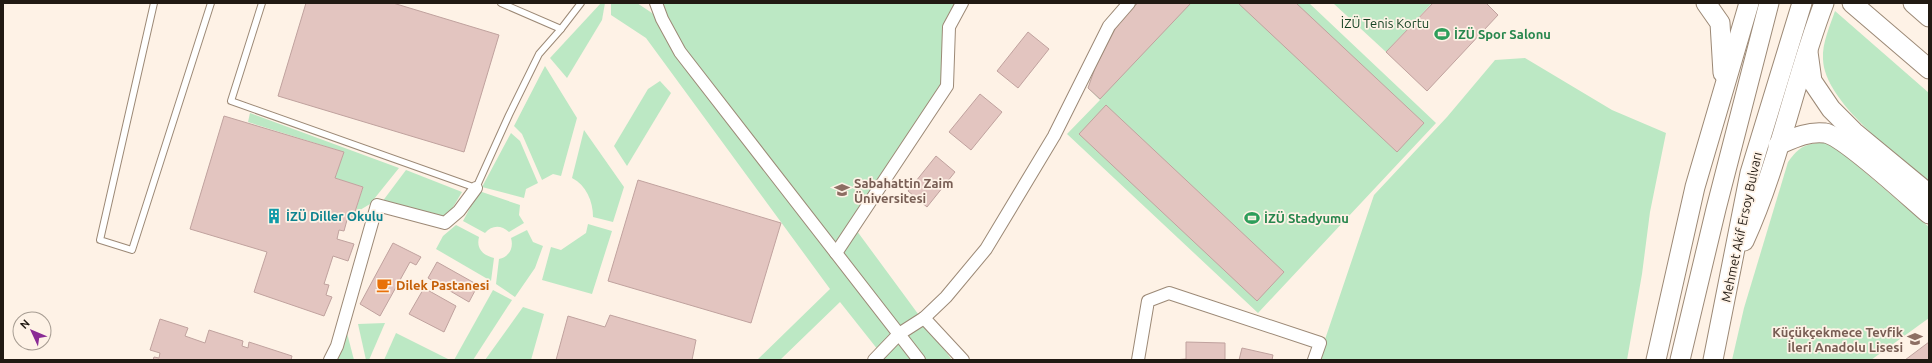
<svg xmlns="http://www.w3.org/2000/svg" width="1932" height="363" font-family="Ubuntu,sans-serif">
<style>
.green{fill:#bce8c4}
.building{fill:#e3c5c0;stroke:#c0a29e}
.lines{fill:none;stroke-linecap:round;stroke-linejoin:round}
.lane-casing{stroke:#9c8976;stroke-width:8}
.street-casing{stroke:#9c8976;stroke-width:14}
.primary-casing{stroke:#9c8976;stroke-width:21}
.lane{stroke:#fff;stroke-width:6}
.street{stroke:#fff;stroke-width:12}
.primary{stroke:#fff;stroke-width:19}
.labels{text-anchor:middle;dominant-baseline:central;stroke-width:3.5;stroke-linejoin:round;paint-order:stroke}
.park-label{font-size:13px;fill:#154222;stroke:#fef2e6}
.leisure-label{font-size:13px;font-weight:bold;fill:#27864d;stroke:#fef2e6;text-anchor:start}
.education-label{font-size:13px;font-weight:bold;fill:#785e54;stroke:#fef2e6;text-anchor:start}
.culture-label{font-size:13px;font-weight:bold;fill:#0d838f;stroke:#fef2e6;text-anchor:start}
.street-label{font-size:13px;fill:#211a13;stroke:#fef2e6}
.food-label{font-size:13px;font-weight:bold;fill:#c56008;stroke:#fef2e6;text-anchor:start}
</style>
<rect width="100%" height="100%" fill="#fef2e6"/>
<g class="green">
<polygon points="601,3 605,3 602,20 567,78 550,58"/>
<polygon points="611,3 637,3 661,19 656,3 962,3 949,27 947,86 854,227 952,360 886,360 840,302 780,360 757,360 830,289 646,38 611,15"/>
<path d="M1138 3H1309L1436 123 1258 313 1067 134 1100 100 1088 88C1099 56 1113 26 1138 3Z"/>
<polygon points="1333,3 1432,3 1386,52"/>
<path d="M1835 11 1929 93V181C1897 155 1824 102 1823 59 1822 43 1830 26 1835 11Z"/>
<polygon points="1525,58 1612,110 1666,133 1650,212 1642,274 1627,360 1318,360 1374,195 1447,117 1495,60"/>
<polygon points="545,66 577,118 561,176 553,174 542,180 522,134 514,126"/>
<polygon points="660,81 671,93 627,166 614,146 648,89"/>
<polygon points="250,113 399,168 370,204 355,213 363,187 335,178 344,152 248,122"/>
<path d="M584 130 624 187 613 222 593 217C593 201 586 185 572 178Z"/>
<polygon points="511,133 520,141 538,183 526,189 524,198 482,187"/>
<path d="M1825 142 1838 149 1929 227V318L1871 360H1732L1744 308 1788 162C1799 146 1806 144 1825 142Z"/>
<polygon points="406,170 462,192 446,219 382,202"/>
<path d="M479 191 520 205 519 215 524 223 509 232C501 225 492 225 485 233L463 221Z"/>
<polygon points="588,224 612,231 592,294 542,280 551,247 561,250 586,233"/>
<path d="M456 225 479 237C476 249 483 255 494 258L491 281 436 249 443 236Z"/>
<path d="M527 230 533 242 543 246 535 268 515 297 496 284 499 259C509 257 514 248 511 238Z"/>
<polygon points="493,290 512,300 473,360 454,360"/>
<polygon points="523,307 544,314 531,360 485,360"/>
<polygon points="385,323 369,360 366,360 358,324"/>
<polygon points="347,333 354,360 337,360"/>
<polygon points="396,333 448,359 448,360 384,360"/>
</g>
<g class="building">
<polygon points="306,3 393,3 499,35 464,152 278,96"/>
<polygon points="1138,3 1191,3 1100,99 1088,88 1095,68 1115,29 1128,12"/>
<polygon points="1238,3 1296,3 1424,123 1397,152"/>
<polygon points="1433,3 1486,3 1498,15 1427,91 1386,52"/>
<polygon points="1028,32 1049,49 1018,88 997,71"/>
<polygon points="980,94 1002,112 971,150 949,132"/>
<polygon points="1106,105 1284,272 1257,301 1079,134"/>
<polygon points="224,116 344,152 335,178 363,187 352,221 347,220 344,231 339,230 337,239 354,244 348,261 333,256 324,284 329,285 326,295 332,297 324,316 254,292 267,252 190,229"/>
<polygon points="936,156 955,172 927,207 908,191"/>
<polygon points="638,180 781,223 751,323 608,281"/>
<polygon points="393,243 421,257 416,265 410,262 380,316 360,304"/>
<polygon points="437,262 478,285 469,302 428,278"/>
<polygon points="424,288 456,306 444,332 409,314"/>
<polygon points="610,315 696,340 692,360 556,360 568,316 605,327"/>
<polygon points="160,319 188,328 185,336 205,343 209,330 243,341 242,346 248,348 249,342 292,356 291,360 153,360 154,357 159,358 160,353 150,350"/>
<polygon points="1186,342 1225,343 1225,360 1173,360 1186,359"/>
<polygon points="1929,342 1929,360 1905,360"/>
<polygon points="1242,348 1273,355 1272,360 1239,360"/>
</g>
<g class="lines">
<g class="lane-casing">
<g id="lane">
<polyline points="154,3 100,240 132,250 211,3"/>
<polyline points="262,3 231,101 476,188 509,115 539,54 561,29"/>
<polyline points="501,3 561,29 581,3"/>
</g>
</g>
<g class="street-casing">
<g id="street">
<polyline points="656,3 662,19 680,52 919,360"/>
<polyline points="836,253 947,86 949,27 962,3"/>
<polyline points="924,318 963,360"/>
<polyline points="330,360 337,346 377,205 445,223 459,211 476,188"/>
<polyline points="874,360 899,334 924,318 946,297 986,249 1054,136 1109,26 1129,3"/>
<polyline points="1138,360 1148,301 1169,293 1320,343 1314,360"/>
</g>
</g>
<g class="primary-casing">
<g id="primary">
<polyline points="1706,3 1720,23 1723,73"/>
<polyline points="1852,3 1929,69"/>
<polyline points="1913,3 1929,17"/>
<polyline points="1808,52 1812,81 1831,109 1854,132 1929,194"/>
<path d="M1778 145C1794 138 1808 131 1825 133 1844 136 1911 199 1929 214"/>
<path d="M1744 241C1779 165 1794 81 1824 3"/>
<polyline points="1656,360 1695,187 1749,3"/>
<polyline points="1680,360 1716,209 1769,3"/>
<polyline points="1713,360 1750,173 1802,3"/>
</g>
</g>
<use href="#lane" class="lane"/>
<use href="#street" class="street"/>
<use href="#primary" class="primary"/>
</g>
<defs>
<g id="stadium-bare" transform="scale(1.2)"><path d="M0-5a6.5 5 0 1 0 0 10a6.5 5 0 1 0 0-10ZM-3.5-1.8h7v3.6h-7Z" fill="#2e9e5b" stroke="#fef2e6" stroke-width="2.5" paint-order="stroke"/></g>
<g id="university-bare" transform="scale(1.2)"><path d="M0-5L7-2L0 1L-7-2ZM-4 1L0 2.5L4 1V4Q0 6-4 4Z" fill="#8d6e63" stroke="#fef2e6" stroke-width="2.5" paint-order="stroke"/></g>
<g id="building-bare" transform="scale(1.2)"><path d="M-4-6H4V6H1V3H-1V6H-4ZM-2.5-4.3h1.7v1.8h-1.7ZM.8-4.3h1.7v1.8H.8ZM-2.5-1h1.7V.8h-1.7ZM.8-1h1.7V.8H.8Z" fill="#0f9aa8" stroke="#fef2e6" stroke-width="2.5" paint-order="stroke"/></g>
<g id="cafe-bare" transform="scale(1.2)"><path d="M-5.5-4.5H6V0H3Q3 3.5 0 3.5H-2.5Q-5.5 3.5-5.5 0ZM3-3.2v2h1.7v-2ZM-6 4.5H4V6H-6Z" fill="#e8710a" stroke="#fef2e6" stroke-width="2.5" paint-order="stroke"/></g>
<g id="school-bare" transform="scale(1.2)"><path d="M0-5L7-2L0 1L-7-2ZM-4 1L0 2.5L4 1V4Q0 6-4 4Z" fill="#8d6e63" stroke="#fef2e6" stroke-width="2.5" paint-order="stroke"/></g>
</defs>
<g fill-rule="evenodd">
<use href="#stadium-bare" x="1442" y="34"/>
<use href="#university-bare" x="842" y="190"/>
<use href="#building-bare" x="274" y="216"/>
<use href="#stadium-bare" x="1252" y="218"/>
<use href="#cafe-bare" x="384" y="285"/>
<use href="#school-bare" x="1915" y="339"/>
</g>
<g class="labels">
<g class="park-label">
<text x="1385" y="23">İZÜ Tenis Kortu</text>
</g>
<g class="leisure-label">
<text x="1454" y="34">İZÜ Spor Salonu</text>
<text x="1264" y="218">İZÜ Stadyumu</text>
</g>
<g class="education-label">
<text x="854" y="183">Sabahattin Zaim<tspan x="854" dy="15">Üniversitesi</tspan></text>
<text x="1903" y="332" text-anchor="end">Küçükçekmece Tevfik<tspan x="1903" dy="15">İleri Anadolu Lisesi</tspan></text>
</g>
<g class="culture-label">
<text x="286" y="216">İZÜ Diller Okulu</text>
</g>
<g class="street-label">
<text transform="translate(1741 227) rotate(-78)">Mehmet Akif Ersoy Bulvarı</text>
</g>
<g class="food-label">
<text x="396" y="285">Dilek Pastanesi</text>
</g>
</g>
<rect width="1932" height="363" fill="none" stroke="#211a13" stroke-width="8"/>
<g transform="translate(32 331) rotate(314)"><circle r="19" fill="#fef2e6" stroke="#a69c92"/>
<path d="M0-3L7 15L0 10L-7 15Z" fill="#8a2b95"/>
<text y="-6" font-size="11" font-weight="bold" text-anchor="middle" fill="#211a13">N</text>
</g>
</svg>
